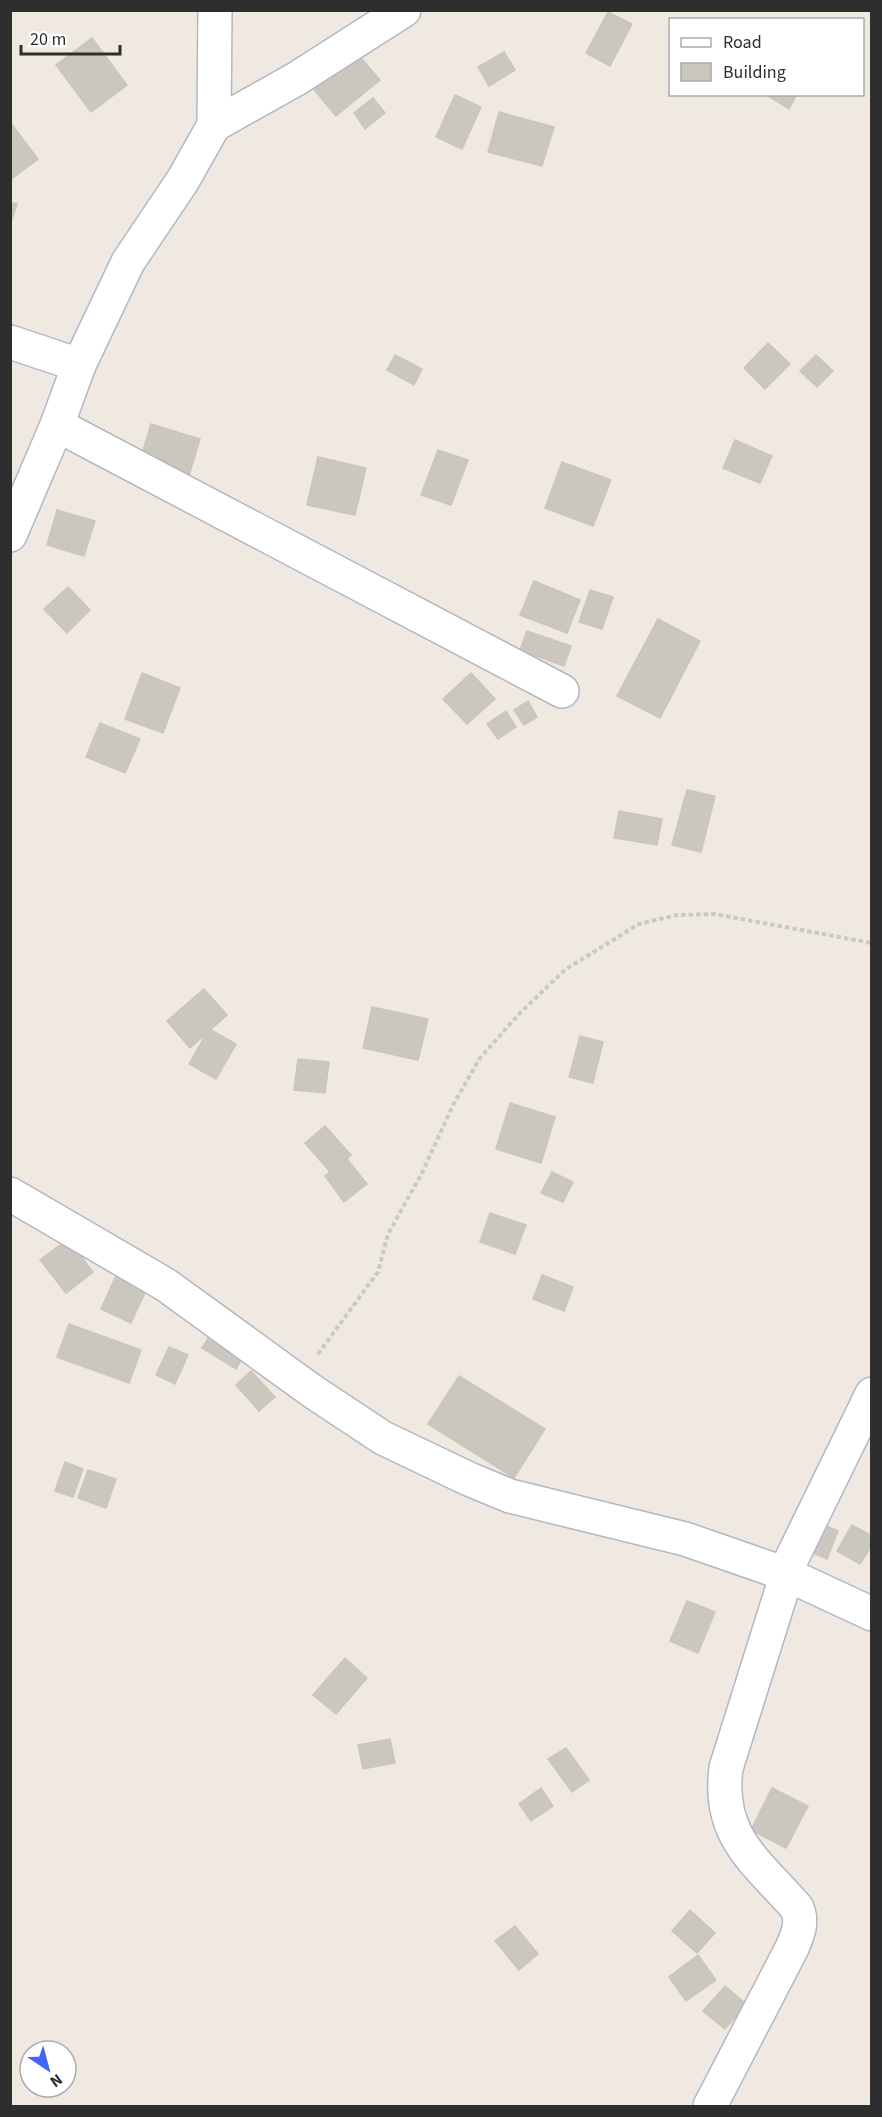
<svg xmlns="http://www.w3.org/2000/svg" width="882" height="2117" font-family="'Source Sans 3',sans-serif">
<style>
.building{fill:#cbc7bf;stroke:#cbc5ba;stroke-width:1.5}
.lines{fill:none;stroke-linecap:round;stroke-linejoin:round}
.street-casing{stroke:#b4b7c1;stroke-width:36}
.path{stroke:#c9c9c9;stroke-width:4;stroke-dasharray:4.5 3;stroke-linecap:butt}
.street{stroke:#fff;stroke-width:33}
</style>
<rect width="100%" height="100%" fill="#efe9e1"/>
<g class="building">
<polygon points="608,12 632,24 610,66 586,53"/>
<polygon points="92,38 127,85 91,112 56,65"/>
<polygon points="355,51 380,80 336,116 312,87"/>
<polygon points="504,52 515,70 489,86 478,67"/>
<polygon points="765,94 797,94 789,109"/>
<polygon points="455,95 481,107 462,149 436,137"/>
<polygon points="373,98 385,113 365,129 354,113"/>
<polygon points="499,112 554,127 542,166 488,152"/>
<polygon points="10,122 38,159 10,180"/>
<polygon points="10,202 17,204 10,225"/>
<polygon points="768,343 790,364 765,389 744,368"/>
<polygon points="395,355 422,369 414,385 387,370"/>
<polygon points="816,355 833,371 817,387 800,371"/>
<polygon points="151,424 200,439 189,476 140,461"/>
<polygon points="735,440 772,456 760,483 723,468"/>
<polygon points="438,450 468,460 451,505 421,495"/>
<polygon points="318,457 366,468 355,515 307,505"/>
<polygon points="562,462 611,480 593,526 545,508"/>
<polygon points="57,510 95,521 84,556 47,545"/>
<polygon points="534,581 580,600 567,633 520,615"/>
<polygon points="68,587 90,610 67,633 44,609"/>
<polygon points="590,590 613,597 602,629 579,622"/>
<polygon points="658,619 700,641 660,718 617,696"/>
<polygon points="527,631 571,646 564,666 520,650"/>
<polygon points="142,673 180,688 163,733 125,719"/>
<polygon points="471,673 495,699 467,724 443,699"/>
<polygon points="528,701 537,717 524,725 514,710"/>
<polygon points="506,711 516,727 498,739 487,724"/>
<polygon points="100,723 140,739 125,773 86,757"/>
<polygon points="687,790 715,796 701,852 672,845"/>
<polygon points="619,811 662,819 657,845 614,838"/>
<polygon points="204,989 227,1015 190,1048 167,1021"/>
<polygon points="372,1007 428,1019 418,1060 363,1048"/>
<polygon points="209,1029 236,1044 216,1079 189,1064"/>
<polygon points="580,1036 603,1042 593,1083 569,1077"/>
<polygon points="298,1059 329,1062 325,1093 294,1090"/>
<polygon points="510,1103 555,1117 541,1163 496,1149"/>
<polygon points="325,1126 351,1155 331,1173 305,1143"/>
<polygon points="347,1159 367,1184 344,1202 325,1176"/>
<polygon points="552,1172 573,1182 563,1202 541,1193"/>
<polygon points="490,1213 526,1225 515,1254 480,1242"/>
<polygon points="68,1239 93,1272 66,1293 40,1260"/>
<polygon points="119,1269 150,1282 131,1323 101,1309"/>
<polygon points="542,1275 573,1287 564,1311 533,1299"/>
<polygon points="69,1324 141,1350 129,1383 57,1357"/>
<polygon points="215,1327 248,1348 236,1369 202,1348"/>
<polygon points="169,1347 188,1355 175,1384 156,1375"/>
<polygon points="251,1371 275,1397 259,1411 236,1385"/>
<polygon points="459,1376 545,1429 514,1478 428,1424"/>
<polygon points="65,1462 83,1469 73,1497 55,1491"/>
<polygon points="88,1470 116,1479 106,1508 78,1498"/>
<polygon points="819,1523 838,1531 827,1559 808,1551"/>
<polygon points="852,1525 872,1536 872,1545 860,1564 837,1551"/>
<polygon points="687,1601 715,1612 698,1653 670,1641"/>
<polygon points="345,1658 367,1678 336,1714 313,1695"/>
<polygon points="390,1739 395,1763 363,1769 358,1745"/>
<polygon points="566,1748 589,1780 572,1792 548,1759"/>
<polygon points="541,1788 553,1806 531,1821 519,1804"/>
<polygon points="772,1788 808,1806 786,1848 751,1830"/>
<polygon points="690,1910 715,1933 697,1953 672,1931"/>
<polygon points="515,1926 538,1954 519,1970 495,1941"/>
<polygon points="698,1955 716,1980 686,2001 669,1977"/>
<polygon points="725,1986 746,2004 725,2029 703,2011"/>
</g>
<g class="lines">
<g class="street-casing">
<g id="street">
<polyline points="214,125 296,79 404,10"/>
<polyline points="10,342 79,365"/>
<polyline points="57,425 562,691"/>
<polyline points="10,535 57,425 79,365 128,262 183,180 214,125 215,10"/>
<polyline points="10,1194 166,1285 312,1391 383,1438 469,1479 510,1496 685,1539 786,1574 872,1614"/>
<path d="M710 2106 792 1948C798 1934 803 1922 797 1908 757 1862 717 1837 726 1768L792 1558 872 1394"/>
</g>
</g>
<polyline class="path" points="318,1354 378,1272 388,1234 422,1173 453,1105 480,1058 521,1012 566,969 639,924 677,915 714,914 872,943"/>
<use href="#street" class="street"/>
</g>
<rect width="882" height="2117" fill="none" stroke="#2e2e2e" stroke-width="24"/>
<rect x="669" y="18" width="195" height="78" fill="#ffffff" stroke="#ababab" stroke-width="1.5"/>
<rect x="681" y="38" width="30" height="9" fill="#ffffff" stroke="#ababab" stroke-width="1.5"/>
<text x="723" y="48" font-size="18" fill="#2e2e2e">Road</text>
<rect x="681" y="63" width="30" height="18" fill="#cbc7bf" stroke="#ababab" stroke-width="1.5"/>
<text x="723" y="78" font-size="18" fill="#2e2e2e">Building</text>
<g transform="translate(48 2069) rotate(144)"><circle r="28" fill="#ffffff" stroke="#ababab" stroke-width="1.5"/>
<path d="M0-4.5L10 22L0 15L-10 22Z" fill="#4264fb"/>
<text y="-9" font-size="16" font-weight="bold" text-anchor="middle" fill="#2e2e2e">N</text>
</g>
<path d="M21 45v9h99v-9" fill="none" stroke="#2e2e2e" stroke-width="3"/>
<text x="30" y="45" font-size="18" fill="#2e2e2e" stroke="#ffffff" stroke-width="4.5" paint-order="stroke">20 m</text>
</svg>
